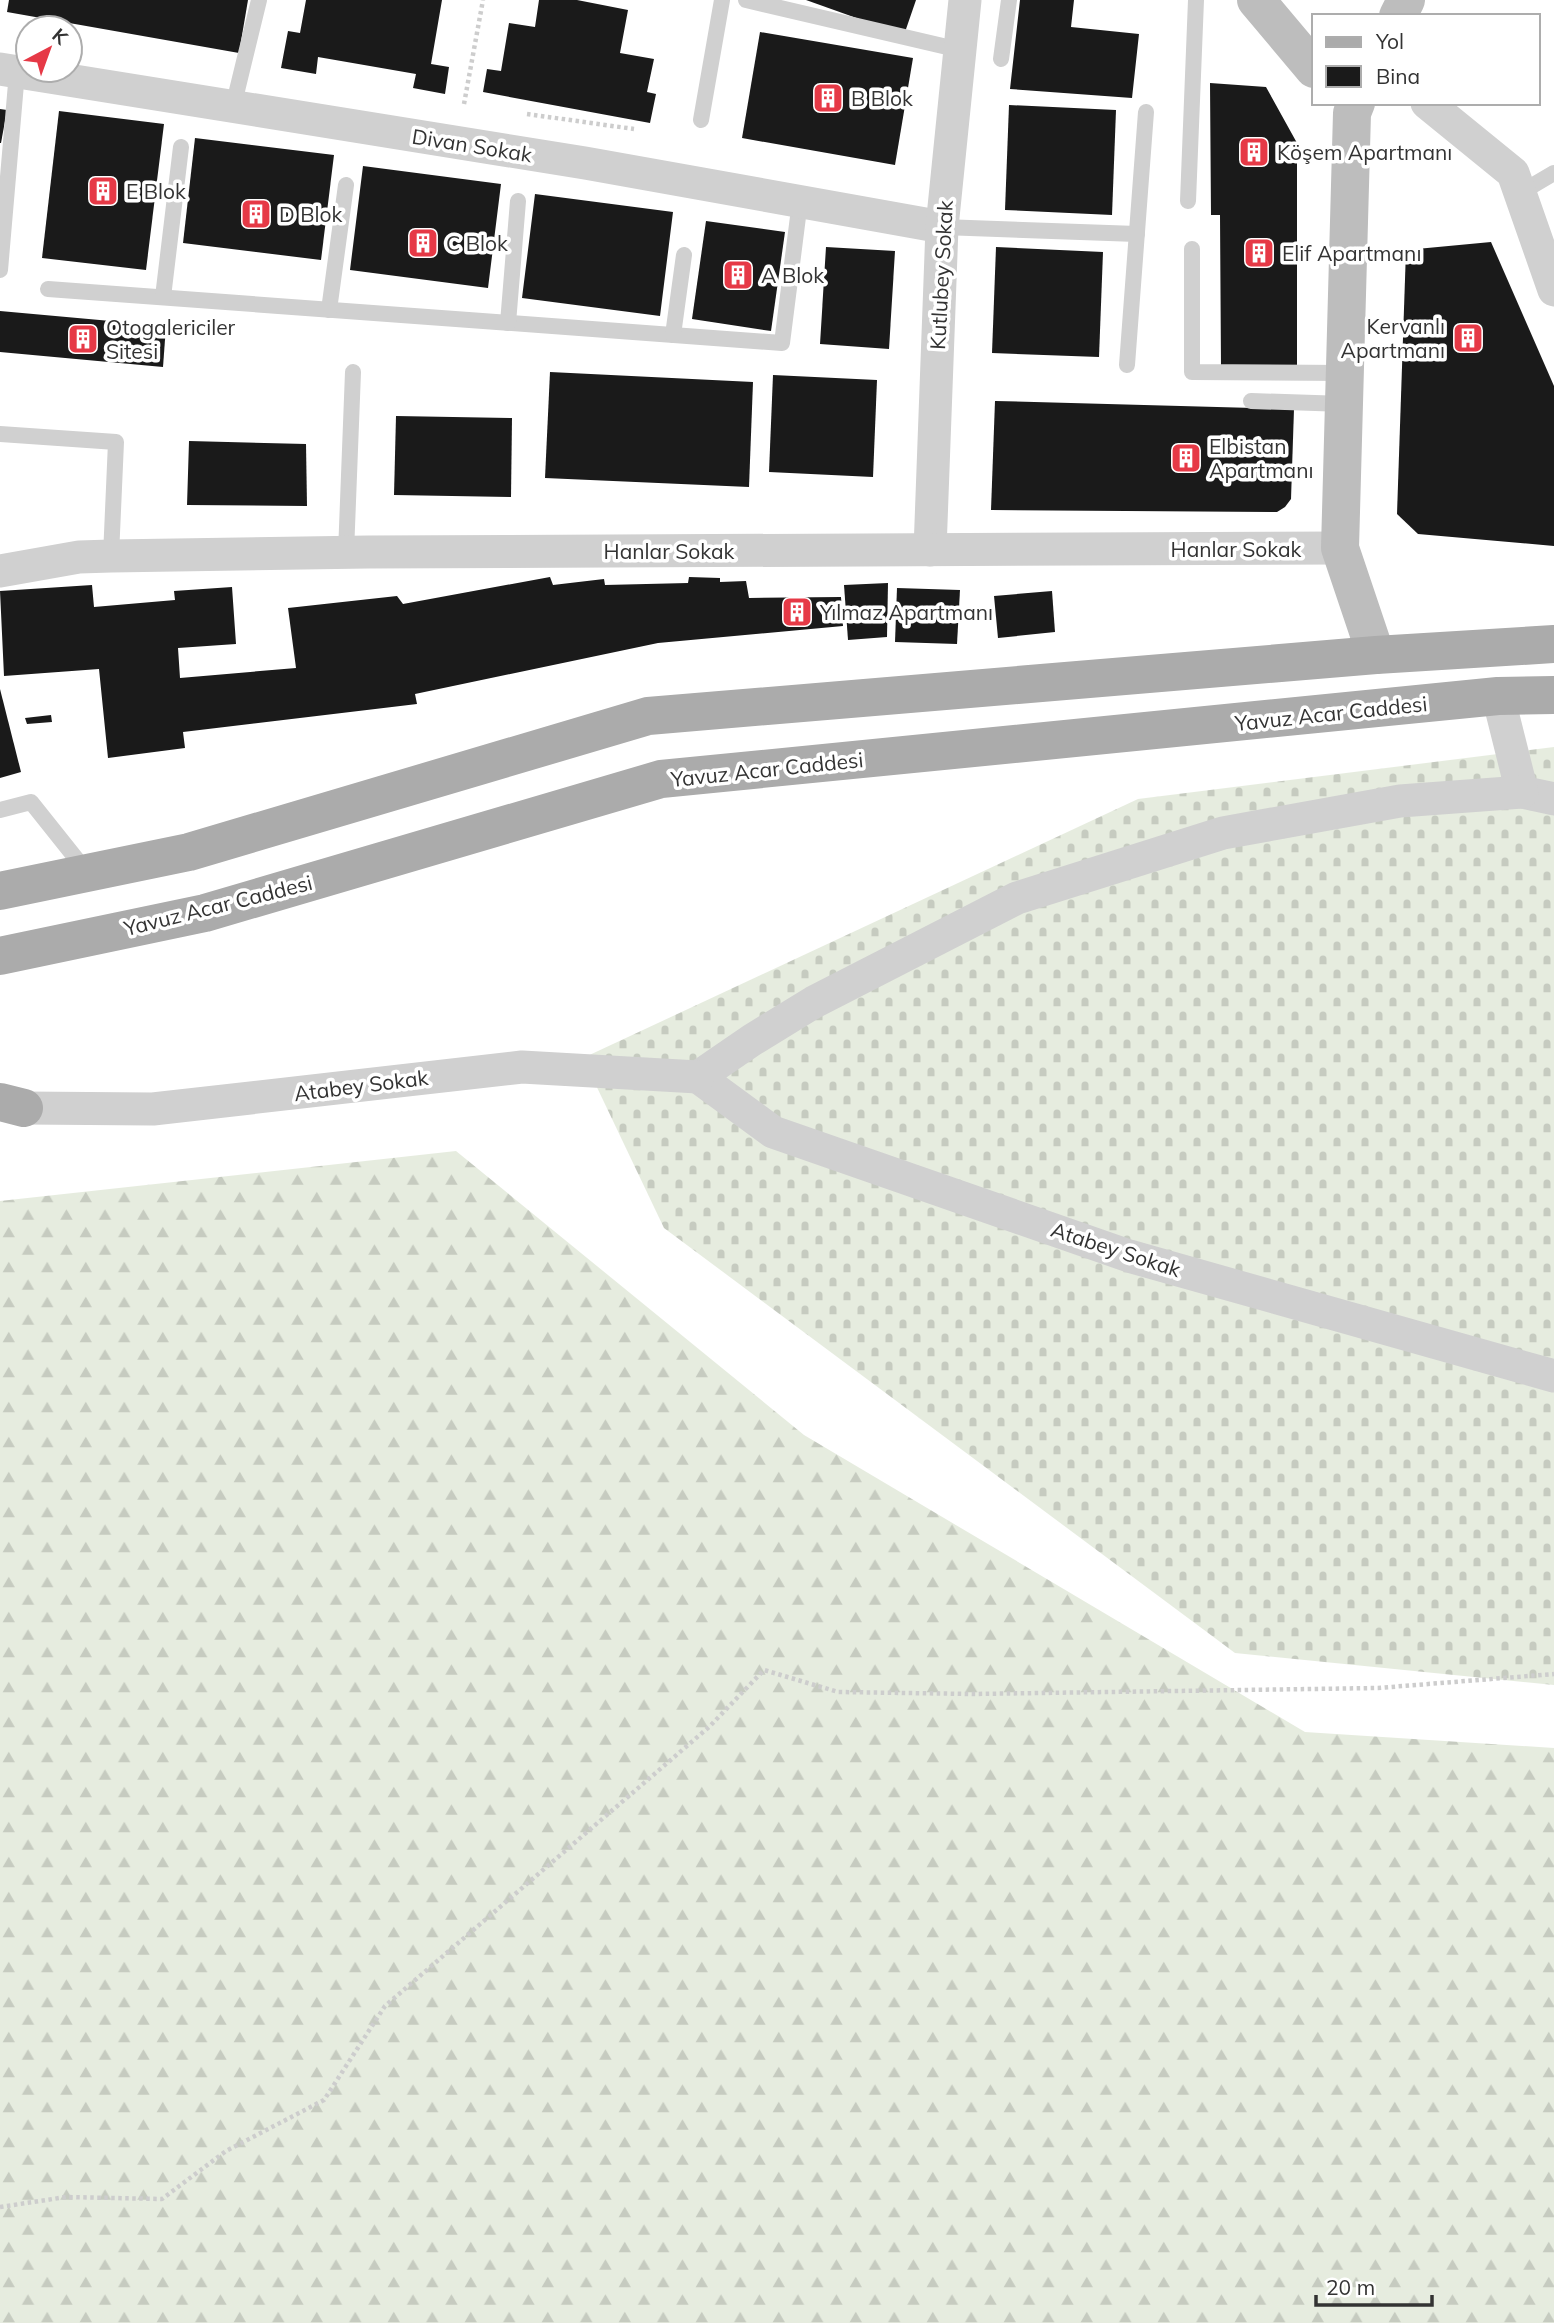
<svg xmlns="http://www.w3.org/2000/svg" width="1554" height="2323" font-family="Mulish,sans-serif">
<style>
.forest{fill:url(#forest-firs)}
.cemetery{fill:url(#cemetery-stones)}
.building{fill:#1a1a1a}
.lines{fill:none;stroke-linecap:round;stroke-linejoin:round}
.path{stroke:#cdcdcd;stroke-width:4.5;stroke-dasharray:3.5 3.5;stroke-linecap:butt}
.service{stroke:#d0d0d0;stroke-width:16}
.minor{stroke:#d0d0d0;stroke-width:33}
.secondary{stroke:#bdbdbd;stroke-width:38}
.primary{stroke:#ababab;stroke-width:38}
.labels{text-anchor:middle;dominant-baseline:central;stroke-width:7;stroke-linejoin:round;paint-order:stroke}
.poi-label{font-size:21px;fill:#333;stroke:#fff;text-anchor:start}
.street-label{font-size:21px;fill:#333;stroke:#fff}
</style>
<defs>
<pattern id="forest-firs" width="22" height="20" patternUnits="userSpaceOnUse" patternTransform="scale(1.75)"><rect width="22" height="20" fill="#e6ecdf"/><path d="M5 1l3.5 6h-7zM16 11l3.5 6h-7z" fill="#c6cbc0"/></pattern>
<pattern id="cemetery-stones" width="16" height="16" patternUnits="userSpaceOnUse" patternTransform="scale(1.75)"><rect width="16" height="16" fill="#e6ecdf"/><path d="M2 7V4a2 2 0 0 1 4 0v3zM10 15v-3a2 2 0 0 1 4 0v3z" fill="#c6cbc0"/></pattern>
</defs>
<rect width="100%" height="100%" fill="#fff"/>
<polygon class="forest" points="456,1151 804,1435 1305,1732 1554,1748 1554,2323 0,2323 0,1201"/>
<polygon class="cemetery" points="1554,747 1554,1685 1235,1653 664,1228 583,1058 1138,799"/>
<g class="building">
<polygon points="9,0 248,0 239,53 7,12"/>
<polygon points="306,0 442,0 431,64 449,67 445,94 413,88 416,74 318,57 316,74 281,68 288,31 300,33"/>
<polygon points="539,0 577,0 628,10 620,53 654,59 647,92 656,94 650,123 483,92 487,69 501,71 509,23 535,27"/>
<polygon points="806,0 916,0 904,35"/>
<polygon points="1020,0 1074,0 1071,27 1139,34 1132,98 1010,89"/>
<polygon points="760,32 913,58 895,165 742,138"/>
<polygon points="1210,83 1266,87 1297,143 1297,366 1221,366 1220,215 1211,215"/>
<polygon points="1009,105 1116,110 1112,215 1005,210"/>
<polygon points="0,109 7,110 1,143 0,143"/>
<polygon points="59,111 164,124 146,270 42,258"/>
<polygon points="195,138 334,155 321,260 183,243"/>
<polygon points="363,166 501,184 488,288 350,270"/>
<polygon points="535,194 673,212 660,316 522,298"/>
<polygon points="706,221 785,232 771,331 692,319"/>
<polygon points="1491,242 1554,386 1554,546 1418,534 1397,514 1406,250"/>
<polygon points="826,247 895,251 889,349 820,344"/>
<polygon points="996,247 1103,252 1099,357 992,353"/>
<polygon points="0,311 166,326 163,367 0,352"/>
<polygon points="550,372 753,382 749,487 545,478"/>
<polygon points="773,375 877,380 873,477 769,472"/>
<polygon points="995,401 1294,409 1291,499 1285,507 1277,512 991,510"/>
<polygon points="396,416 512,418 511,497 394,495"/>
<polygon points="189,441 306,444 307,506 187,505"/>
<polygon points="550,577 553,585 604,579 605,585 688,583 689,577 720,578 720,582 746,581 749,598 841,597 843,626 658,643 415,694 417,704 183,732 185,748 108,758 99,669 4,676 0,591 92,585 94,607 175,600 174,591 232,587 236,644 178,648 180,678 296,668 288,608 397,596 403,604"/>
<polygon points="888,583 887,637 848,640 844,585"/>
<polygon points="897,588 960,590 957,644 895,642"/>
<polygon points="1052,591 1055,632 998,638 994,596"/>
<polygon points="0,689 21,772 0,778"/>
<polygon points="51,715 52,722 27,724 25,718"/>
</g>
<g class="lines">
<g class="path">
<polyline points="464,104 483,0"/>
<polyline points="527,114 634,129"/>
<polyline points="0,2207 66,2197 162,2199 226,2151 324,2100 385,2006 709,1727 764,1670 838,1692 973,1694 1378,1688 1554,1674"/>
</g>
<g class="service">
<polyline points="746,0 960,50"/>
<polyline points="1001,59 1009,0"/>
<polyline points="233,107 259,0"/>
<polyline points="701,120 722,0"/>
<polyline points="1520,193 1554,173"/>
<polyline points="1188,201 1196,0"/>
<polyline points="942,227 1137,234"/>
<polyline points="1192,249 1192,372 1345,373"/>
<polyline points="0,270 17,72"/>
<polyline points="48,289 782,343 800,201"/>
<polyline points="163,297 181,147"/>
<polyline points="329,310 346,185"/>
<polyline points="508,323 518,201"/>
<polyline points="673,335 684,255"/>
<polyline points="1127,365 1146,112"/>
<polyline points="1251,401 1345,404"/>
<polyline points="0,434 116,442 111,556"/>
<polyline points="346,553 353,372"/>
<polyline points="0,810 31,802 86,871"/>
</g>
<g class="minor">
<polyline points="0,69 585,163 942,227"/>
<polyline points="1427,103 1513,173 1554,290"/>
<polyline points="930,550 942,227 965,0"/>
<polyline points="0,571 79,557 111,556 368,552 1340,548"/>
<polyline points="1498,696 1522,792 1554,799"/>
<polyline points="1522,792 1400,801 1223,833 1017,898 814,1002 752,1040 698,1077 773,1132 1129,1256 1554,1376"/>
<polyline points="24,1108 153,1109 522,1067 698,1077"/>
</g>
<g class="secondary">
<polyline points="1256,0 1314,69"/>
<polyline points="1398,16 1406,0"/>
<polyline points="1356,103 1352,113 1340,548 1376,655"/>
</g>
<g class="primary">
<polyline points="0,891 189,852 648,716 1376,655 1554,644"/>
<polyline points="0,956 205,913 661,779 1498,696 1554,695"/>
<polyline points="0,1102 24,1108"/>
</g>
</g>
<defs>
<g id="building-square" transform="scale(1.575)"><rect x="-9" y="-9" width="18" height="18" rx="4" fill="#e63946" stroke="#fff"/><path d="M-4-6H4V6H1V3H-1V6H-4ZM-2.5-4.3h1.7v1.8h-1.7ZM.8-4.3h1.7v1.8H.8ZM-2.5-1h1.7V.8h-1.7ZM.8-1h1.7V.8H.8Z" fill="#fff"/></g>
</defs>
<g fill-rule="evenodd">
<use href="#building-square" x="828" y="98"/>
<use href="#building-square" x="1254" y="152"/>
<use href="#building-square" x="103" y="191"/>
<use href="#building-square" x="256" y="214"/>
<use href="#building-square" x="423" y="243"/>
<use href="#building-square" x="1259" y="253"/>
<use href="#building-square" x="738" y="275"/>
<use href="#building-square" x="1468" y="338"/>
<use href="#building-square" x="83" y="339"/>
<use href="#building-square" x="1186" y="458"/>
<use href="#building-square" x="797" y="612"/>
</g>
<g class="labels">
<g class="poi-label">
<text x="851" y="98">B Blok</text>
<text x="1277" y="152">Köşem Apartmanı</text>
<text x="126" y="191">E Blok</text>
<text x="279" y="214">D Blok</text>
<text x="446" y="243">C Blok</text>
<text x="1282" y="253">Elif Apartmanı</text>
<text x="761" y="275">A Blok</text>
<text x="1445" y="326" text-anchor="end">Kervanlı<tspan x="1445" dy="24">Apartmanı</tspan></text>
<text x="106" y="327">Otogalericiler<tspan x="106" dy="24">Sitesi</tspan></text>
<text x="1209" y="446">Elbistan<tspan x="1209" dy="24">Apartmanı</tspan></text>
<text x="820" y="612">Yılmaz Apartmanı</text>
</g>
<g class="street-label">
<text transform="translate(472 145) rotate(9)">Divan Sokak</text>
<text transform="translate(941 275) rotate(-87)">Kutlubey Sokak</text>
<text x="1236" y="549">Hanlar Sokak</text>
<text x="669" y="551">Hanlar Sokak</text>
<text transform="translate(1331 713) rotate(-6)">Yavuz Acar Caddesi</text>
<text transform="translate(767 769) rotate(-6)">Yavuz Acar Caddesi</text>
<text transform="translate(218 905) rotate(-14)">Yavuz Acar Caddesi</text>
<text transform="translate(361 1085) rotate(-7)">Atabey Sokak</text>
<text transform="translate(1116 1249) rotate(18)">Atabey Sokak</text>
</g>
</g>
<rect x="1312" y="14" width="228" height="91" fill="#ffffff" stroke="#adadad" stroke-width="2"/>
<rect x="1326" y="37" width="35" height="10" fill="#ababab" stroke="#adadad" stroke-width="2"/>
<text x="1376" y="49" font-size="21" fill="#333333">Yol</text>
<rect x="1326" y="66" width="35" height="21" fill="#1a1a1a" stroke="#adadad" stroke-width="2"/>
<text x="1376" y="84" font-size="21" fill="#333333">Bina</text>
<g transform="translate(49 49) rotate(41)"><circle r="33" fill="#ffffff" stroke="#adadad" stroke-width="2"/>
<path d="M0-5L12 26L0 18L-12 26Z" fill="#e63946"/>
<text y="-10" font-size="19" font-weight="bold" text-anchor="middle" fill="#333333">K</text>
</g>
<path d="M1316 2295v10h116v-10" fill="none" stroke="#333333" stroke-width="3.5"/>
<text x="1326" y="2295" font-size="21" fill="#333333" stroke="#ffffff" stroke-width="5" paint-order="stroke">20 m</text>
</svg>
